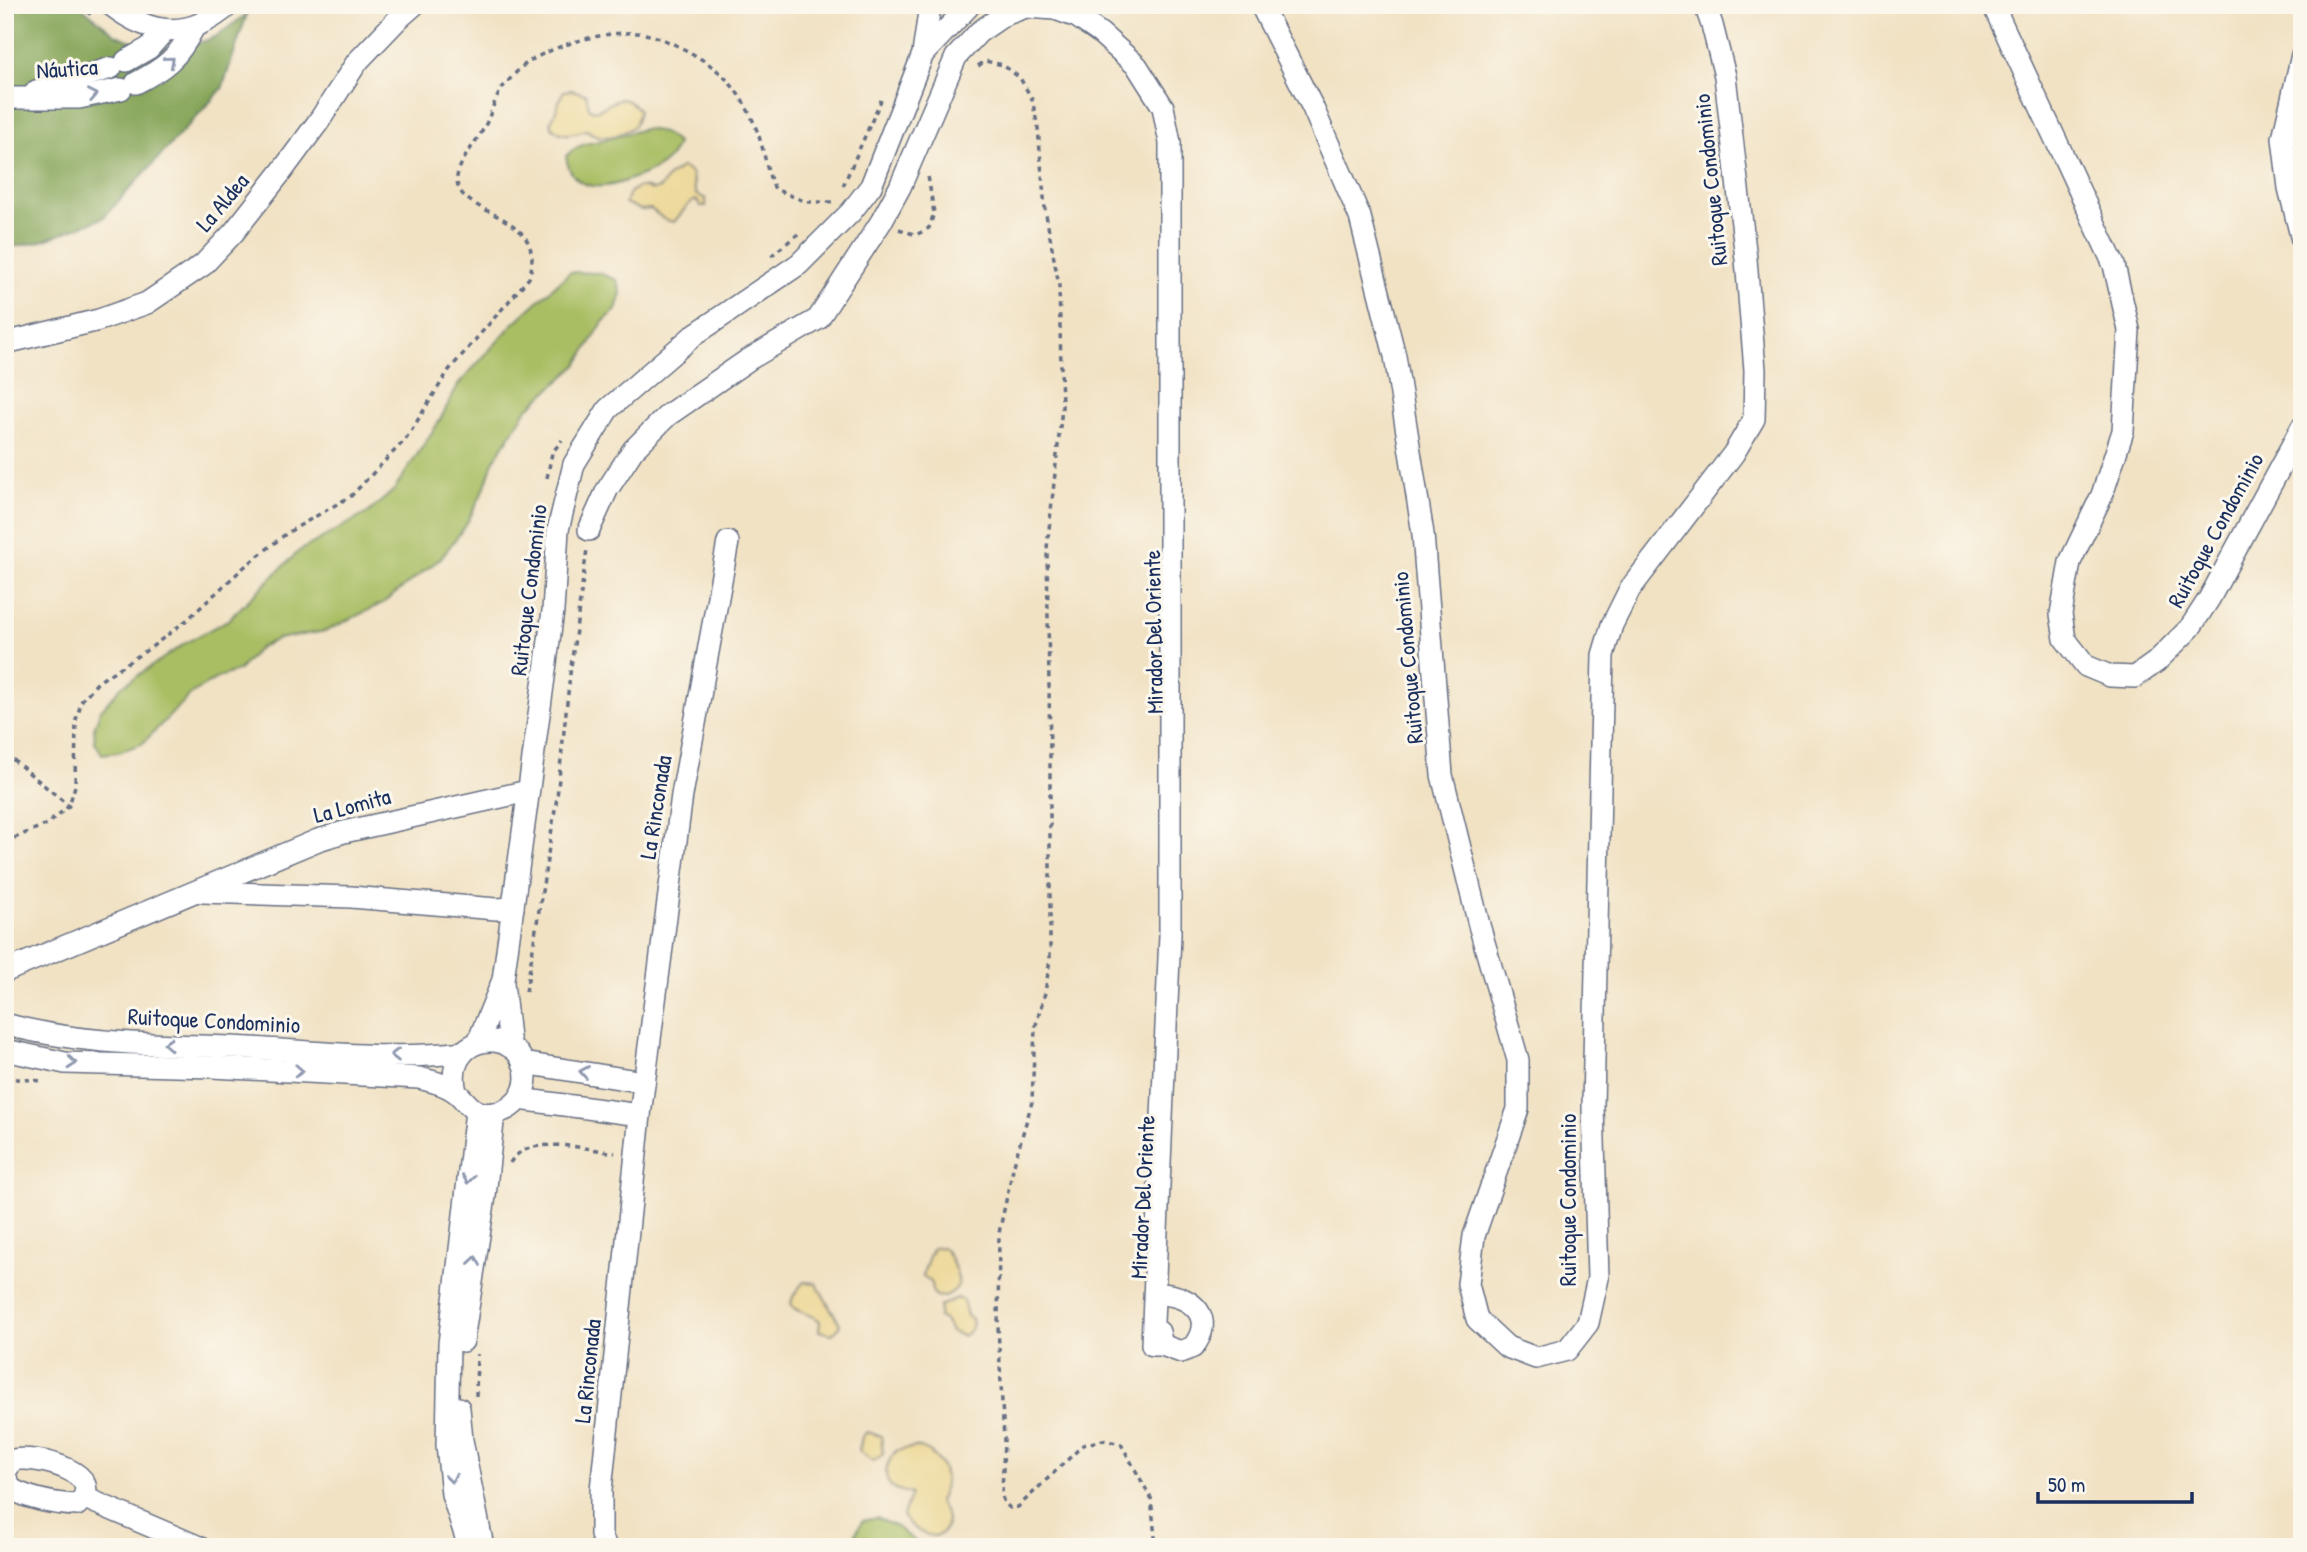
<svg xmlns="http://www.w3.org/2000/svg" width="2307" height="1552" font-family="'Patrick Hand',sans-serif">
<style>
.green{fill:#a9be63;stroke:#627660;stroke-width:2}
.forest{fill:#86a559;stroke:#506a5c;stroke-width:2}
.sand{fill:#eeda9e;stroke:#84847e;stroke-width:2}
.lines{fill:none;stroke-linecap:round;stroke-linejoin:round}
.minor-casing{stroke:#666e82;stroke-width:24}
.path{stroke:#666e82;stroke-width:3.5;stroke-dasharray:5 5;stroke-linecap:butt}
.minor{stroke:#fff;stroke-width:21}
.oneway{stroke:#8d97ae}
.labels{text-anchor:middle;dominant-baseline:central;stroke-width:6;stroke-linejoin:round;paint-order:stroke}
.street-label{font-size:23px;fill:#1b2f5e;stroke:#fbf7ec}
</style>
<rect width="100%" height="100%" fill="#fbf7ec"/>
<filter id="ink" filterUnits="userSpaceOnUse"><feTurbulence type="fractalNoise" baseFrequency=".0143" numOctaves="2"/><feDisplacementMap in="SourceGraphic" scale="14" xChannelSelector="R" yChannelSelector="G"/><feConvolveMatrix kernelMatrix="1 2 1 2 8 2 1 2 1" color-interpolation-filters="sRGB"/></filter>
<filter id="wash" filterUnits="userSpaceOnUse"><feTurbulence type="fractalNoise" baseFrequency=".00686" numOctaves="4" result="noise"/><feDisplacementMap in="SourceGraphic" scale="28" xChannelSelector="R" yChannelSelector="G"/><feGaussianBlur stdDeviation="1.57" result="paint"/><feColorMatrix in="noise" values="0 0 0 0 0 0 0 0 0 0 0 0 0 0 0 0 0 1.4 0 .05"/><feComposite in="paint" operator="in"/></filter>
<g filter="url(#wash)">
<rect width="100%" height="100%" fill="#f1e2c4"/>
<g class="green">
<path d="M644 129C658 130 667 133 677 143 671 165 650 172 631 179 604 190 571 193 566 156 579 142 594 143 611 138 622 135 633 132 644 129Z"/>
<polygon points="570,272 599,273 617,280 621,293 616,310 603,322 577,365 527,409 493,462 484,489 466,525 441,558 383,603 326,631 277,639 259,648 239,670 217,678 192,693 142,744 118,752 102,754 95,742 94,728 100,711 121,687 187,642 228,620 299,551 369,512 394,490 440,420 458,385 514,323"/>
<polygon points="877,1518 895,1526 923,1547 857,1547 854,1537 862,1521"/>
</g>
<polygon class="forest" points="5,5 79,5 116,35 149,48 183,49 215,37 247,14 222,89 103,218 39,242 5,248"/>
<g class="sand">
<path d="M571 90 586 94 589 108 593 111C613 108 617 87 639 110L635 125C622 136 601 142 587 130 572 133 564 139 552 127L551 121C558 110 557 102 564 91Z"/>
<path d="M682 167 691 173 696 194 706 199V206H701L696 200 689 204 674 222 665 220 651 209 641 210 625 203C629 189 639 183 652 190L660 188 668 177Z"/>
<path d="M942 1247C949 1251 960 1278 958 1285 956 1291 949 1294 944 1297L936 1296 932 1291 931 1282 923 1276C924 1269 929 1255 933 1248Z"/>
<path d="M804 1282 816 1283C824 1297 832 1311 840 1324L837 1330 832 1334 819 1331 820 1321C805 1308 774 1315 804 1282Z"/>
<path d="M957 1298 963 1300 967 1316 972 1319C974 1327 970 1332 963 1336L951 1332 946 1322 939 1317 940 1306Z"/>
<polygon points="867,1432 881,1436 883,1454 873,1461 859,1451 862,1437"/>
<path d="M916 1447C942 1453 952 1478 939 1501 940 1509 947 1512 947 1520 946 1550 911 1531 903 1516L911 1494 892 1488C881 1475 887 1462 896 1451Z"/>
</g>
</g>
<g filter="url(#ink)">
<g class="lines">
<g class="minor-casing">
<g id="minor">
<path d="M111 5C152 37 190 39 229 5"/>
<polyline points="1261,5 1313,108 1360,217 1395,356 1423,534 1442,775 1479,925 1518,1060 1518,1109 1474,1236 1468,1284 1477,1319 1507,1347 1536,1358 1567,1350 1588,1323 1598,1278 1593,1106 1603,655 1612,625 1630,589 1734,453 1754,419 1755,370 1746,259 1725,76 1712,25 1705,5"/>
<polyline points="1993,5 2114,265 2129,330 2123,431 2102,495 2070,562 2061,614 2065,639 2086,666 2110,676 2135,677 2156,662 2190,628 2209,599 2302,427"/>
<polyline points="923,54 968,7"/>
<polyline points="2302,55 2283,138 2289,188 2302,240"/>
<polyline points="126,61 149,48 165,30"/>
<path d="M136 83C165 68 178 58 193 29"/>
<polyline points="36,91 111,68"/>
<polyline points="5,98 79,98 121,89"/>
<polyline points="5,343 99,320 147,303 203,265 234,232 282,171 319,121 357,62 398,19 414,5"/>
<polyline points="589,530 607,490 633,450 668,415 748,360 818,319 881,222 900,187 956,57 979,32 1004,15 1026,7 1055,9 1077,17 1100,33 1137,66 1163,107 1170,143 1170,935 1152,1345 1162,1345"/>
<polyline points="202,892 351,897 496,909 513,908"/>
<polyline points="6,971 318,840 344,832 528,791"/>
<polyline points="503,983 510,1047"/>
<path d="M5 1024C84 1046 168 1044 250 1048 320 1052 393 1061 463 1052"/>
<polyline points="478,1042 503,980 553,611 558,530 574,464 608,409 694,335 799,264 851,212 871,186 923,54 930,5"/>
<path d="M5 1050 65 1063 212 1067 419 1078C430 1081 444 1083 454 1091 465 1098 468 1110 483 1113 495 1115 508 1111 517 1101 523 1094 526 1086 526 1077 525 1024 441 1030 456 1092"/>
<polyline points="523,1063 644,1082"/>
<polyline points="519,1099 640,1115"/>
<path d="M1159 1332 1162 1345 1181 1352 1193 1347C1216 1318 1193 1297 1163 1294"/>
<polyline points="463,1341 485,1196 494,1113"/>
<polyline points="459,1408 462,1440 483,1547"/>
<path d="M5 1472 13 1460C36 1455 111 1473 77 1505 54 1504 32 1500 11 1489L5 1476"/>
<polyline points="85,1498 199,1547"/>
<polyline points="469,1547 452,1494 447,1445 449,1344 476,1111"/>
<polyline points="606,1547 601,1535 601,1490 640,1115 682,795 728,542"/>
</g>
</g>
<g class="path">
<polyline points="79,5 94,17"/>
<polyline points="978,66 985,61 1003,65 1020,78 1032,99 1038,128 1045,209 1059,286 1062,408 1047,548 1050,754 1050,959 1045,993 1035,1028 1032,1102 1014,1164 999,1233 998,1327 1004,1440 1002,1497 1004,1503 1010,1508 1018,1507 1083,1445 1103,1440 1121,1444 1151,1498 1156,1547"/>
<polyline points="843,186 881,100"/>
<polyline points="899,229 916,235 929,228 934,213 928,176"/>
<polyline points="771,256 798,234"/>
<polyline points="547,478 552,453 562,440"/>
<polyline points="5,753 69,806"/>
<path d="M5 842 47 824 69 806 75 786 76 720 82 700 98 682 153 646 188 619 243 568 287 533 351 496 406 439 449 370 529 278C550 209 453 218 457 177 459 161 478 140 485 126 491 114 495 98 503 87 510 79 520 67 530 61 558 44 604 31 637 33 659 34 696 54 714 68 737 86 753 115 761 143 766 159 767 174 775 189L806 202H833"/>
<polyline points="526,992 557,797 570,674 587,549"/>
<polyline points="5,1078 42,1081"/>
<path d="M510 1163C527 1133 587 1149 615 1153"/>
<polyline points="476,1396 477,1354"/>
</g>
<use href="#minor" class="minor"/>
</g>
<defs><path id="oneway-chevron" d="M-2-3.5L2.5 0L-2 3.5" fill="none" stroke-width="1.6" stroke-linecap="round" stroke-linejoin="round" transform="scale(1.75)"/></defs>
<g class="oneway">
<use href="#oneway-chevron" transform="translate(170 61) rotate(-41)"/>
<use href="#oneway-chevron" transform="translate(93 95) rotate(-11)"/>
<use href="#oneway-chevron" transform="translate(168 1044) rotate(-177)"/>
<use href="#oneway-chevron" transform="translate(395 1055) rotate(-179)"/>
<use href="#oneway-chevron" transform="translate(72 1063) rotate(5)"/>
<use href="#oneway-chevron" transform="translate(299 1071) rotate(3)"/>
<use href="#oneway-chevron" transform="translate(584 1072) rotate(-170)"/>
<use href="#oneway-chevron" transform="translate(468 1179) rotate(97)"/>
<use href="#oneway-chevron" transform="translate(475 1261) rotate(-81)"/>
<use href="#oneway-chevron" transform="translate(451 1478) rotate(83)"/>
</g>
</g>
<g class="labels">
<g class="street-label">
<text transform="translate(67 68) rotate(-4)">Náutica</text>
<text transform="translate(1710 180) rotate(-96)">Ruitoque Condominio</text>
<text transform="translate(222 202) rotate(-50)">La Aldea</text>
<text transform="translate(2215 530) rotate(-61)">Ruitoque Condominio</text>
<text transform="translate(528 590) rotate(-83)">Ruitoque Condominio</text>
<text transform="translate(1153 632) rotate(-91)">Mirador Del Oriente</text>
<text transform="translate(1407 658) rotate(-95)">Ruitoque Condominio</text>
<text transform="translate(352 805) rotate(-15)">La Lomita</text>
<text transform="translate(655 807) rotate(-81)">La Rinconada</text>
<text transform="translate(214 1020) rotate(3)">Ruitoque Condominio</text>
<text transform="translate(1142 1197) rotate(-87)">Mirador Del Oriente</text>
<text transform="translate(1567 1200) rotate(-90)">Ruitoque Condominio</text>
<text transform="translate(587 1371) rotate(-84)">La Rinconada</text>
</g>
</g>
<rect width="2307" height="1552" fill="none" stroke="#fbf7ec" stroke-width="28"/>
<path d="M2038 1492v10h154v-10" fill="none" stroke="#1b2f5e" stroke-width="3.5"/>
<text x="2048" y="1492" font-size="21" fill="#1b2f5e" stroke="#fbf7ec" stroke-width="5" paint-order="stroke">50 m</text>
</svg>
